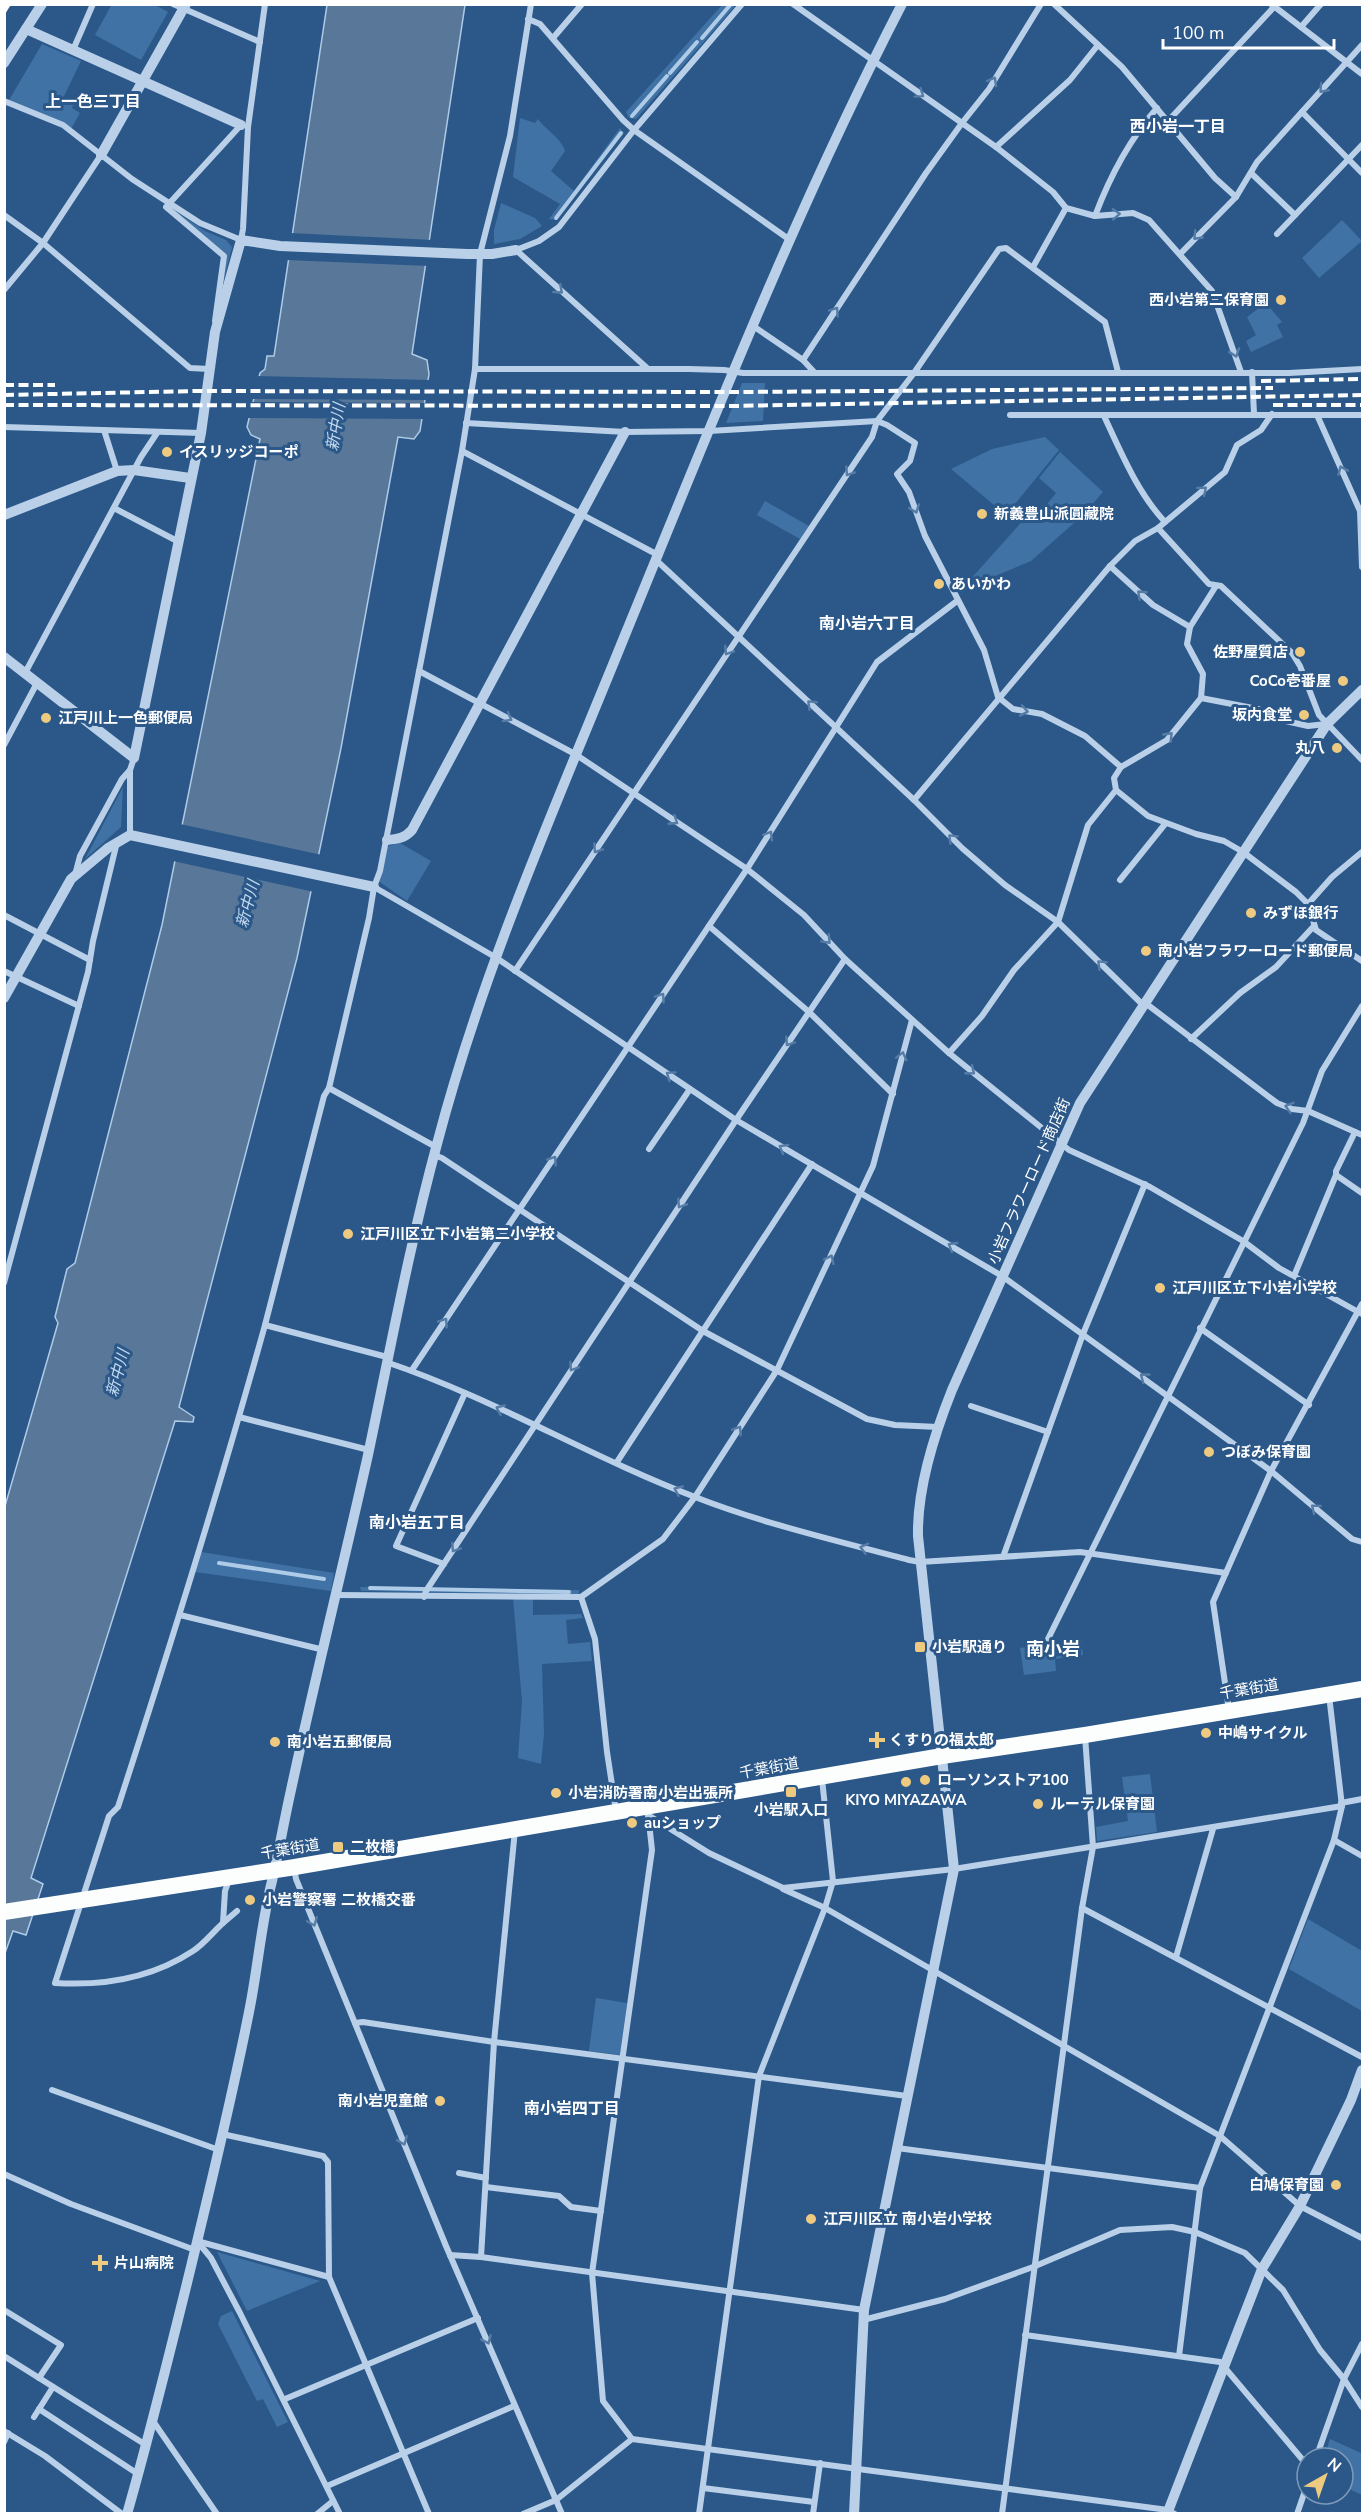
<svg xmlns="http://www.w3.org/2000/svg" width="1367" height="2518" font-family="'Nunito Sans','Noto Sans JP',sans-serif">
<style>
.green{fill:#4072a5}
.water{fill:#597899;stroke:#aecbe8;stroke-width:1.5}
.pier{fill:#2b5889}
.lines{fill:none;stroke-linecap:round;stroke-linejoin:round}
.stream{stroke:#aecbe8;stroke-width:4}
.minor{stroke:#b9d0e8;stroke-width:6}
.tertiary{stroke:#b9d0e8;stroke-width:10}
.trunk{stroke:#fcfefe;stroke-width:16}
.rail{stroke:#fff;stroke-width:4;stroke-dasharray:10 4.5;stroke-linecap:butt}
.oneway{stroke:#567ca6}
.poi-dot{fill:#eeca81;stroke:#2b5889;stroke-width:2}
.labels{text-anchor:middle;dominant-baseline:central;stroke-width:6;stroke-linejoin:round;paint-order:stroke}
.poi-label{font-size:15px;font-weight:bold;fill:#fff;stroke:#2b5889;text-anchor:start}
.street-label{font-size:15px;fill:#fff;stroke:#2b5889}
.neighbourhood-label{font-size:16px;font-weight:bold;fill:#fff;stroke:#2b5889}
.water-label{font-size:16px;font-style:italic;fill:#c4daef;stroke:#2b5889}
.quarter-label{font-size:18px;font-weight:bold;fill:#fff;stroke:#2b5889}
</style>
<rect width="100%" height="100%" fill="#2b5889"/>
<g class="green">
<polygon points="112,4 155,5 168,12 141,60 95,35"/>
<polygon points="722,5 736,5 636,119 629,118 626,112"/>
<polygon points="42,44 81,61 63,98 74,103 72,108 80,113 71,129 63,123 9,100"/>
<path d="M520 118 535 123 538 119C546 130 562 139 565 151L551 171 574 191 620 128 624 133 556 220 549 219 560 204 513 177Z"/>
<polygon points="501,203 535,218 542,226 520,239 494,244 494,230"/>
<polygon points="172,209 205,231 226,240 232,247 219,301 226,254"/>
<polygon points="1342,220 1362,241 1319,278 1302,258"/>
<polygon points="1266,303 1282,322 1277,325 1283,337 1251,352 1246,341 1256,335 1247,317"/>
<polygon points="742,383 765,383 763,421 726,423"/>
<polygon points="1045,437 1059,450 1006,515 951,469 992,449"/>
<polygon points="1060,452 1103,492 1083,515 1031,561 960,591 1034,508 1040,513 1056,493 1039,478"/>
<polygon points="765,501 809,526 800,539 757,515"/>
<polygon points="123,787 121,827 85,859"/>
<polygon points="400,843 431,861 407,901 377,880 388,846"/>
<polygon points="201,1552 334,1573 331,1591 195,1572"/>
<polygon points="360,1587 579,1590 579,1595 368,1591 361,1591"/>
<polygon points="513,1598 533,1599 533,1615 581,1614 583,1618 566,1620 568,1644 590,1642 592,1661 542,1664 544,1734 541,1764 518,1758 522,1701"/>
<polygon points="1081,1639 1083,1655 1055,1659 1056,1671 1024,1675 1020,1648"/>
<polygon points="1150,1774 1157,1832 1097,1841 1096,1827 1128,1821 1122,1777"/>
<polygon points="1308,1919 1362,1951 1362,2011 1289,1969"/>
<polygon points="596,1998 627,2003 620,2055 589,2051"/>
<polygon points="217,2252 320,2281 247,2311"/>
<polygon points="232,2311 288,2422 277,2427 263,2399 257,2401 218,2324 221,2316"/>
<polygon points="1330,2439 1361,2453 1362,2450 1362,2495 1343,2486 1343,2458 1324,2458"/>
</g>
<polygon class="water" points="327,5 465,5 412,354 427,360 429,374 420,431 414,439 398,437 341,748 297,958 179,1407 194,1417 193,1422 175,1421 31,1878 43,1884 26,1935 13,1931 5,1953 5,1506 58,1323 55,1317 67,1269 75,1263 162,925 260,439 251,435 247,427 260,373 265,369 267,356 274,356"/>
<g class="pier">
<polygon points="290,233 433,240 429,266 286,260"/>
<polygon points="256,376 431,380 428,400 250,399"/>
<polygon points="250,402 427,403 425,419 246,418"/>
<polygon points="180,824 322,855 314,892 173,861"/>
</g>
<g class="lines">
<g class="stream">
<polyline points="702,38 731,4"/>
<polyline points="670,73 697,42"/>
<polyline points="632,116 667,76"/>
<polyline points="556,218 621,133"/>
<polyline points="219,1563 324,1579"/>
<polyline points="370,1588 569,1592"/>
</g>
<g class="minor">
<polyline points="173,4 260,42"/>
<polyline points="531,4 510,136 480,254 475,369 462,451 658,555"/>
<polyline points="793,4 996,147 1053,192 1066,208 1095,216 1133,213 1149,220 1212,291 1241,372"/>
<polyline points="1054,4 1122,67 1215,178 1236,197"/>
<polyline points="1271,4 1362,74"/>
<polyline points="528,19 540,24 623,120 634,130 790,240"/>
<polyline points="1301,27 1321,4"/>
<polyline points="553,38 582,4"/>
<polyline points="73,50 93,4"/>
<polyline points="4,101 63,125 132,179 200,223 241,240 243,229 248,127 265,4"/>
<polyline points="1302,112 1362,173"/>
<polyline points="1169,120 1274,7"/>
<polyline points="996,147 1070,80 1098,45"/>
<polyline points="1251,173 1295,215"/>
<polyline points="4,215 43,243 190,368 209,369"/>
<path d="M1095 216C1110 176 1129 140 1157 108"/>
<polyline points="1277,234 1362,145"/>
<polyline points="1180,254 1236,197 1257,162 1362,45"/>
<polyline points="1033,267 1066,208"/>
<polyline points="4,290 43,243 101,155"/>
<polyline points="215,321 224,256 166,207 241,125"/>
<polyline points="753,326 803,360 814,372"/>
<polyline points="803,360 926,173 962,123 989,89 1041,4"/>
<polyline points="647,368 516,250 539,241 559,227 634,130 742,4"/>
<polyline points="475,369 689,369 724,370 743,373 1289,373 1362,369"/>
<polyline points="1252,372 1254,414"/>
<polyline points="1010,415 1362,415"/>
<polyline points="1317,415 1360,511 1362,567"/>
<path d="M1104 416C1121 452 1137 492 1165 522"/>
<polyline points="466,423 625,432 709,431 877,421 887,425 915,443 910,461 897,474 909,492 925,536 984,650 998,697 1013,709 1042,714 1085,736 1121,767"/>
<polyline points="4,427 201,433"/>
<polyline points="104,430 117,471"/>
<polyline points="114,508 179,542"/>
<polyline points="1158,528 1225,472 1237,445 1261,430 1272,414"/>
<polyline points="656,560 914,800 962,848 1005,885 1058,922 1143,1005"/>
<polyline points="1110,566 1135,541 1158,528 1209,584 1221,586 1292,653 1300,666 1319,715 1362,760"/>
<polyline points="419,671 575,754 747,869 804,915 845,959 949,1053 1069,1150 1150,1187 1243,1241 1279,1268 1362,1314"/>
<polyline points="25,673 141,457 157,433"/>
<polyline points="1201,698 1258,709 1277,719 1308,726 1326,724"/>
<polyline points="4,745 37,683"/>
<polyline points="1116,790 1148,816 1196,834 1224,841 1243,852 1296,892 1308,904 1316,930 1362,961"/>
<polyline points="914,800 1110,566 1153,605 1190,627"/>
<polyline points="130,835 130,770 134,758"/>
<polyline points="75,875 80,856 122,779 130,770"/>
<polyline points="1120,880 1165,824"/>
<polyline points="374,887 495,957 736,1120 1002,1276 1271,1471 1352,1539 1362,1542"/>
<polyline points="1308,904 1332,877 1362,852"/>
<polyline points="4,915 90,960"/>
<polyline points="709,926 809,1012 893,1094"/>
<polyline points="4,971 79,1006"/>
<polyline points="515,971 872,437 877,421 914,373 999,249 1006,248 1105,322 1118,372"/>
<polyline points="1144,1002 1277,1103 1292,1109 1308,1111 1362,1135"/>
<polyline points="1191,1039 1240,993 1276,967 1314,926"/>
<polyline points="949,1053 982,1016 1014,970 1058,922 1088,825 1116,790 1114,778 1121,767 1167,740 1201,698 1203,674 1187,644 1190,627 1216,586"/>
<polyline points="329,1088 436,1147"/>
<polyline points="1355,1132 1336,1171 1336,1175 1362,1193"/>
<polyline points="649,1149 690,1089"/>
<polyline points="434,1155 442,1158 703,1331 867,1419 895,1425 938,1427"/>
<polyline points="1294,1276 1336,1175"/>
<polyline points="4,1283 88,972 93,941 117,842"/>
<polyline points="1200,1328 1309,1405"/>
<polyline points="387,1357 265,1325 324,1096 329,1088 369,918 374,887 380,871 462,451"/>
<path d="M386 1362C493 1398 590 1457 695 1497 764 1524 838 1541 909 1560L920 1562 1080 1552 1226 1573"/>
<polyline points="412,1370 747,869 877,662 957,601"/>
<polyline points="971,1406 1048,1432"/>
<polyline points="239,1417 369,1450"/>
<polyline points="617,1462 812,1164"/>
<polyline points="1003,1557 1083,1334 1145,1184"/>
<polyline points="444,1564 396,1546 465,1393"/>
<polyline points="336,1595 581,1597 663,1539 695,1497 777,1370 873,1166 912,1020"/>
<polyline points="424,1597 426,1591 736,1120 845,959"/>
<polyline points="581,1597 595,1639 607,1752 616,1811"/>
<polyline points="180,1615 324,1650"/>
<polyline points="1048,1639 1303,1123 1322,1071 1362,1006"/>
<polyline points="1229,1710 1213,1602 1271,1471 1362,1304"/>
<polyline points="1341,1803 1362,1799"/>
<polyline points="648,1815 709,1853 783,1888 954,1869 1342,1806"/>
<polyline points="1334,1840 1362,1856"/>
<polyline points="294,1867 296,1879 446,2246 562,2514"/>
<path d="M229 1880 225 1891 223 1923C213 1932 204 1944 193 1951 152 1978 103 1986 55 1983L109 1816 118 1807C170 1647 220 1487 265 1325"/>
<polyline points="783,1889 825,1908 1220,2136 1300,2206 1362,2238"/>
<polyline points="1082,1908 1362,2057"/>
<polyline points="223,1923 237,1911"/>
<polyline points="1176,1957 1213,1829"/>
<polyline points="355,2023 363,2022 494,2042 907,2096"/>
<polyline points="52,2090 219,2150"/>
<polyline points="222,2134 323,2156 328,2162 329,2277 429,2514"/>
<polyline points="897,2148 1200,2188"/>
<polyline points="459,2173 486,2178"/>
<polyline points="4,2174 71,2204 195,2250"/>
<polyline points="486,2187 559,2196 571,2207 601,2211"/>
<polyline points="197,2241 211,2258 240,2313 340,2514"/>
<polyline points="197,2241 329,2277"/>
<polyline points="450,2255 481,2257 864,2310"/>
<polyline points="481,2257 494,2042 515,1830"/>
<polyline points="4,2310 61,2345 39,2378"/>
<polyline points="863,2320 945,2299 1033,2267 1120,2230 1172,2227 1195,2232 1245,2253 1283,2290 1320,2350 1344,2379 1362,2407"/>
<polyline points="1025,2335 1220,2362 1307,2465"/>
<polyline points="4,2356 146,2445"/>
<polyline points="1179,2356 1200,2188 1334,1840 1342,1806 1329,1695"/>
<polyline points="285,2399 478,2318"/>
<polyline points="39,2409 138,2474"/>
<polyline points="34,2417 53,2387"/>
<polyline points="153,2421 217,2514"/>
<polyline points="4,2431 45,2456 122,2514"/>
<polyline points="632,2439 603,2401 592,2273 652,1850 648,1813"/>
<polyline points="4,2442 8,2433"/>
<polyline points="1316,2458 1344,2379 1362,2344"/>
<polyline points="327,2486 514,2406"/>
<polyline points="703,2488 814,2502"/>
<polyline points="317,2514 333,2501"/>
<polyline points="523,2514 556,2500 632,2439 1168,2510 1175,2514"/>
<polyline points="699,2514 759,2076 825,1908 833,1881 822,1779"/>
<polyline points="813,2514 820,2463"/>
<polyline points="1002,2514 1082,1908 1093,1847 1085,1736"/>
<polyline points="1297,2514 1307,2485"/>
</g>
<g class="tertiary">
<polyline points="26,29 241,125"/>
<polyline points="4,63 42,4"/>
<polyline points="101,155 186,4"/>
<polyline points="4,515 117,471 134,470 190,478"/>
<polyline points="4,657 134,758 201,433 215,332 241,240 280,246 467,254 492,254 516,250"/>
<path d="M387 840C398 839 405 838 412 830L625 432"/>
<polyline points="4,998 71,879 108,848 130,835 374,887"/>
<path d="M127 2514C149 2437 168 2360 187 2283 209 2193 231 2102 249 2012 258 1968 261 1924 272 1881 279 1851 284 1821 291 1790 315 1678 343 1567 368 1455 390 1351 409 1247 437 1144 483 968 557 803 625 635 712 423 796 209 902 4"/>
<path d="M854 2514 864 2310 954 1869 918 1536C917 1488 934 1435 952 1390L1080 1103 1327 724 1362 690"/>
<polyline points="1167,2514 1262,2269 1300,2206 1351,2100 1362,2070"/>
</g>
<polyline class="trunk" points="4,1912 289,1868 942,1756 1085,1735 1362,1689"/>
<g class="rail">
<polyline points="4,12 9,4"/>
<polyline points="1261,381 1362,379"/>
<polyline points="4,385 55,385"/>
<polyline points="4,395 196,391 738,392 1273,388"/>
<polyline points="4,405 732,406 1362,395"/>
<polyline points="1273,405 1362,405"/>
</g>
</g>
<defs><path id="oneway-chevron" d="M-2-3.5L2.5 0L-2 3.5" fill="none" stroke-width="1.6" stroke-linecap="round" stroke-linejoin="round" transform="scale(1.5)"/></defs>
<g class="oneway">
<use href="#oneway-chevron" transform="translate(993 81) rotate(-61)"/>
<use href="#oneway-chevron" transform="translate(1323 89) rotate(132)"/>
<use href="#oneway-chevron" transform="translate(920 94) rotate(35)"/>
<use href="#oneway-chevron" transform="translate(1116 214) rotate(-3)"/>
<use href="#oneway-chevron" transform="translate(1197 236) rotate(134)"/>
<use href="#oneway-chevron" transform="translate(559 290) rotate(41)"/>
<use href="#oneway-chevron" transform="translate(835 311) rotate(-56)"/>
<use href="#oneway-chevron" transform="translate(1235 353) rotate(71)"/>
<use href="#oneway-chevron" transform="translate(1342 470) rotate(-114)"/>
<use href="#oneway-chevron" transform="translate(849 472) rotate(124)"/>
<use href="#oneway-chevron" transform="translate(1203 490) rotate(-40)"/>
<use href="#oneway-chevron" transform="translate(915 509) rotate(70)"/>
<use href="#oneway-chevron" transform="translate(1141 594) rotate(-137)"/>
<use href="#oneway-chevron" transform="translate(728 651) rotate(123)"/>
<use href="#oneway-chevron" transform="translate(811 704) rotate(-136)"/>
<use href="#oneway-chevron" transform="translate(1024 711) rotate(10)"/>
<use href="#oneway-chevron" transform="translate(508 718) rotate(29)"/>
<use href="#oneway-chevron" transform="translate(1169 736) rotate(-46)"/>
<use href="#oneway-chevron" transform="translate(674 821) rotate(33)"/>
<use href="#oneway-chevron" transform="translate(769 835) rotate(-58)"/>
<use href="#oneway-chevron" transform="translate(952 838) rotate(-135)"/>
<use href="#oneway-chevron" transform="translate(597 849) rotate(124)"/>
<use href="#oneway-chevron" transform="translate(827 940) rotate(47)"/>
<use href="#oneway-chevron" transform="translate(1101 964) rotate(-136)"/>
<use href="#oneway-chevron" transform="translate(661 997) rotate(-56)"/>
<use href="#oneway-chevron" transform="translate(789 1042) rotate(124)"/>
<use href="#oneway-chevron" transform="translate(902 1056) rotate(-76)"/>
<use href="#oneway-chevron" transform="translate(971 1071) rotate(39)"/>
<use href="#oneway-chevron" transform="translate(670 1075) rotate(-145)"/>
<use href="#oneway-chevron" transform="translate(1289 1107) rotate(-163)"/>
<use href="#oneway-chevron" transform="translate(783 1148) rotate(-150)"/>
<use href="#oneway-chevron" transform="translate(553 1160) rotate(-56)"/>
<use href="#oneway-chevron" transform="translate(681 1204) rotate(123)"/>
<use href="#oneway-chevron" transform="translate(952 1246) rotate(-149)"/>
<use href="#oneway-chevron" transform="translate(830 1259) rotate(-65)"/>
<use href="#oneway-chevron" transform="translate(444 1322) rotate(-56)"/>
<use href="#oneway-chevron" transform="translate(573 1367) rotate(123)"/>
<use href="#oneway-chevron" transform="translate(1144 1377) rotate(-144)"/>
<use href="#oneway-chevron" transform="translate(500 1409) rotate(-156)"/>
<use href="#oneway-chevron" transform="translate(738 1430) rotate(-57)"/>
<use href="#oneway-chevron" transform="translate(678 1490) rotate(-156)"/>
<use href="#oneway-chevron" transform="translate(1315 1508) rotate(-140)"/>
<use href="#oneway-chevron" transform="translate(455 1548) rotate(123)"/>
<use href="#oneway-chevron" transform="translate(864 1548) rotate(-165)"/>
<use href="#oneway-chevron" transform="translate(313 1922) rotate(68)"/>
<use href="#oneway-chevron" transform="translate(403 2141) rotate(68)"/>
<use href="#oneway-chevron" transform="translate(487 2340) rotate(66)"/>
</g>
<g class="poi-dot">
<circle cx="1281" cy="300" r="6"/>
<circle cx="167" cy="452" r="6"/>
<circle cx="982" cy="514" r="6"/>
<circle cx="939" cy="584" r="6"/>
<circle cx="1300" cy="652" r="6"/>
<circle cx="1343" cy="681" r="6"/>
<circle cx="1304" cy="715" r="6"/>
<circle cx="46" cy="718" r="6"/>
<circle cx="1337" cy="748" r="6"/>
<circle cx="1251" cy="913" r="6"/>
<circle cx="1146" cy="951" r="6"/>
<circle cx="348" cy="1234" r="6"/>
<circle cx="1160" cy="1288" r="6"/>
<circle cx="1209" cy="1452" r="6"/>
<rect x="914" y="1641" width="12" height="12" rx="3"/>
<circle cx="1206" cy="1733" r="6"/>
<path d="M874 1731h6v6h6v6h-6v6h-6v-6h-6v-6h6z"/>
<circle cx="275" cy="1742" r="6"/>
<circle cx="925" cy="1780" r="6"/>
<circle cx="906" cy="1782" r="6"/>
<rect x="785" y="1786" width="12" height="12" rx="3"/>
<circle cx="556" cy="1793" r="6"/>
<circle cx="1038" cy="1804" r="6"/>
<circle cx="632" cy="1823" r="6"/>
<rect x="332" y="1841" width="12" height="12" rx="3"/>
<circle cx="250" cy="1900" r="6"/>
<circle cx="440" cy="2101" r="6"/>
<circle cx="1336" cy="2185" r="6"/>
<circle cx="811" cy="2219" r="6"/>
<path d="M97 2254h6v6h6v6h-6v6h-6v-6h-6v-6h6z"/>
</g>
<g class="labels">
<g class="poi-label">
<text x="1269" y="300" text-anchor="end">西小岩第二保育園</text>
<text x="179" y="452">イスリッジコーポ</text>
<text x="994" y="514">新義豊山派圓藏院</text>
<text x="951" y="584">あいかわ</text>
<text x="1288" y="652" text-anchor="end">佐野屋質店</text>
<text x="1331" y="681" text-anchor="end">CoCo壱番屋</text>
<text x="1292" y="715" text-anchor="end">坂内食堂</text>
<text x="58" y="718">江戸川上一色郵便局</text>
<text x="1325" y="748" text-anchor="end">丸八</text>
<text x="1263" y="913">みずほ銀行</text>
<text x="1158" y="951">南小岩フラワーロード郵便局</text>
<text x="360" y="1234">江戸川区立下小岩第二小学校</text>
<text x="1172" y="1288">江戸川区立下小岩小学校</text>
<text x="1221" y="1452">つぼみ保育園</text>
<text x="932" y="1647">小岩駅通り</text>
<text x="1218" y="1733">中嶋サイクル</text>
<text x="889" y="1740">くすりの福太郎</text>
<text x="287" y="1742">南小岩五郵便局</text>
<text x="937" y="1780">ローソンストア100</text>
<text x="568" y="1793">小岩消防署南小岩出張所</text>
<text x="906" y="1800" text-anchor="middle">KIYO MIYAZAWA</text>
<text x="1050" y="1804">ルーテル保育園</text>
<text x="791" y="1810" text-anchor="middle">小岩駅入口</text>
<text x="644" y="1823">auショップ</text>
<text x="350" y="1847">二枚橋</text>
<text x="262" y="1900">小岩警察署 二枚橋交番</text>
<text x="428" y="2101" text-anchor="end">南小岩児童館</text>
<text x="1324" y="2185" text-anchor="end">白鳩保育園</text>
<text x="823" y="2219">江戸川区立 南小岩小学校</text>
<text x="114" y="2263">片山病院</text>
</g>
<g class="street-label">
<text transform="translate(1029 1181) rotate(-66)">小岩フラワーロード商店街</text>
<text transform="translate(1249 1689) rotate(-9)">千葉街道</text>
<text transform="translate(769 1768) rotate(-10)">千葉街道</text>
<text transform="translate(290 1849) rotate(-9)">千葉街道</text>
</g>
<g class="neighbourhood-label">
<text x="93" y="102">上一色三丁目</text>
<text x="1178" y="127">西小岩一丁目</text>
<text x="867" y="624">南小岩六丁目</text>
<text x="417" y="1523">南小岩五丁目</text>
<text x="572" y="2109">南小岩四丁目</text>
</g>
<g class="water-label">
<text transform="translate(336 427) rotate(-81)">新中川</text>
<text transform="translate(248 904) rotate(-75)">新中川</text>
<text transform="translate(118 1373) rotate(-75)">新中川</text>
</g>
<g class="quarter-label">
<text x="1053" y="1649">南小岩</text>
</g>
</g>
<rect width="1367" height="2518" fill="none" stroke="#ffffff" stroke-width="12"/>
<g transform="translate(1325 2476) rotate(40)"><circle r="28" fill="#2b5889" stroke="#809bb8" stroke-width="1.5"/>
<path d="M0-4.5L10 22L0 15L-10 22Z" fill="#eeca81"/>
<text y="-9" font-size="16" font-weight="bold" text-anchor="middle" fill="#ffffff">N</text>
</g>
<path d="M1163 39v9h171v-9" fill="none" stroke="#ffffff" stroke-width="3"/>
<text x="1172" y="39" font-size="18" fill="#ffffff" stroke="#2b5889" stroke-width="4.5" paint-order="stroke">100 m</text>
</svg>
